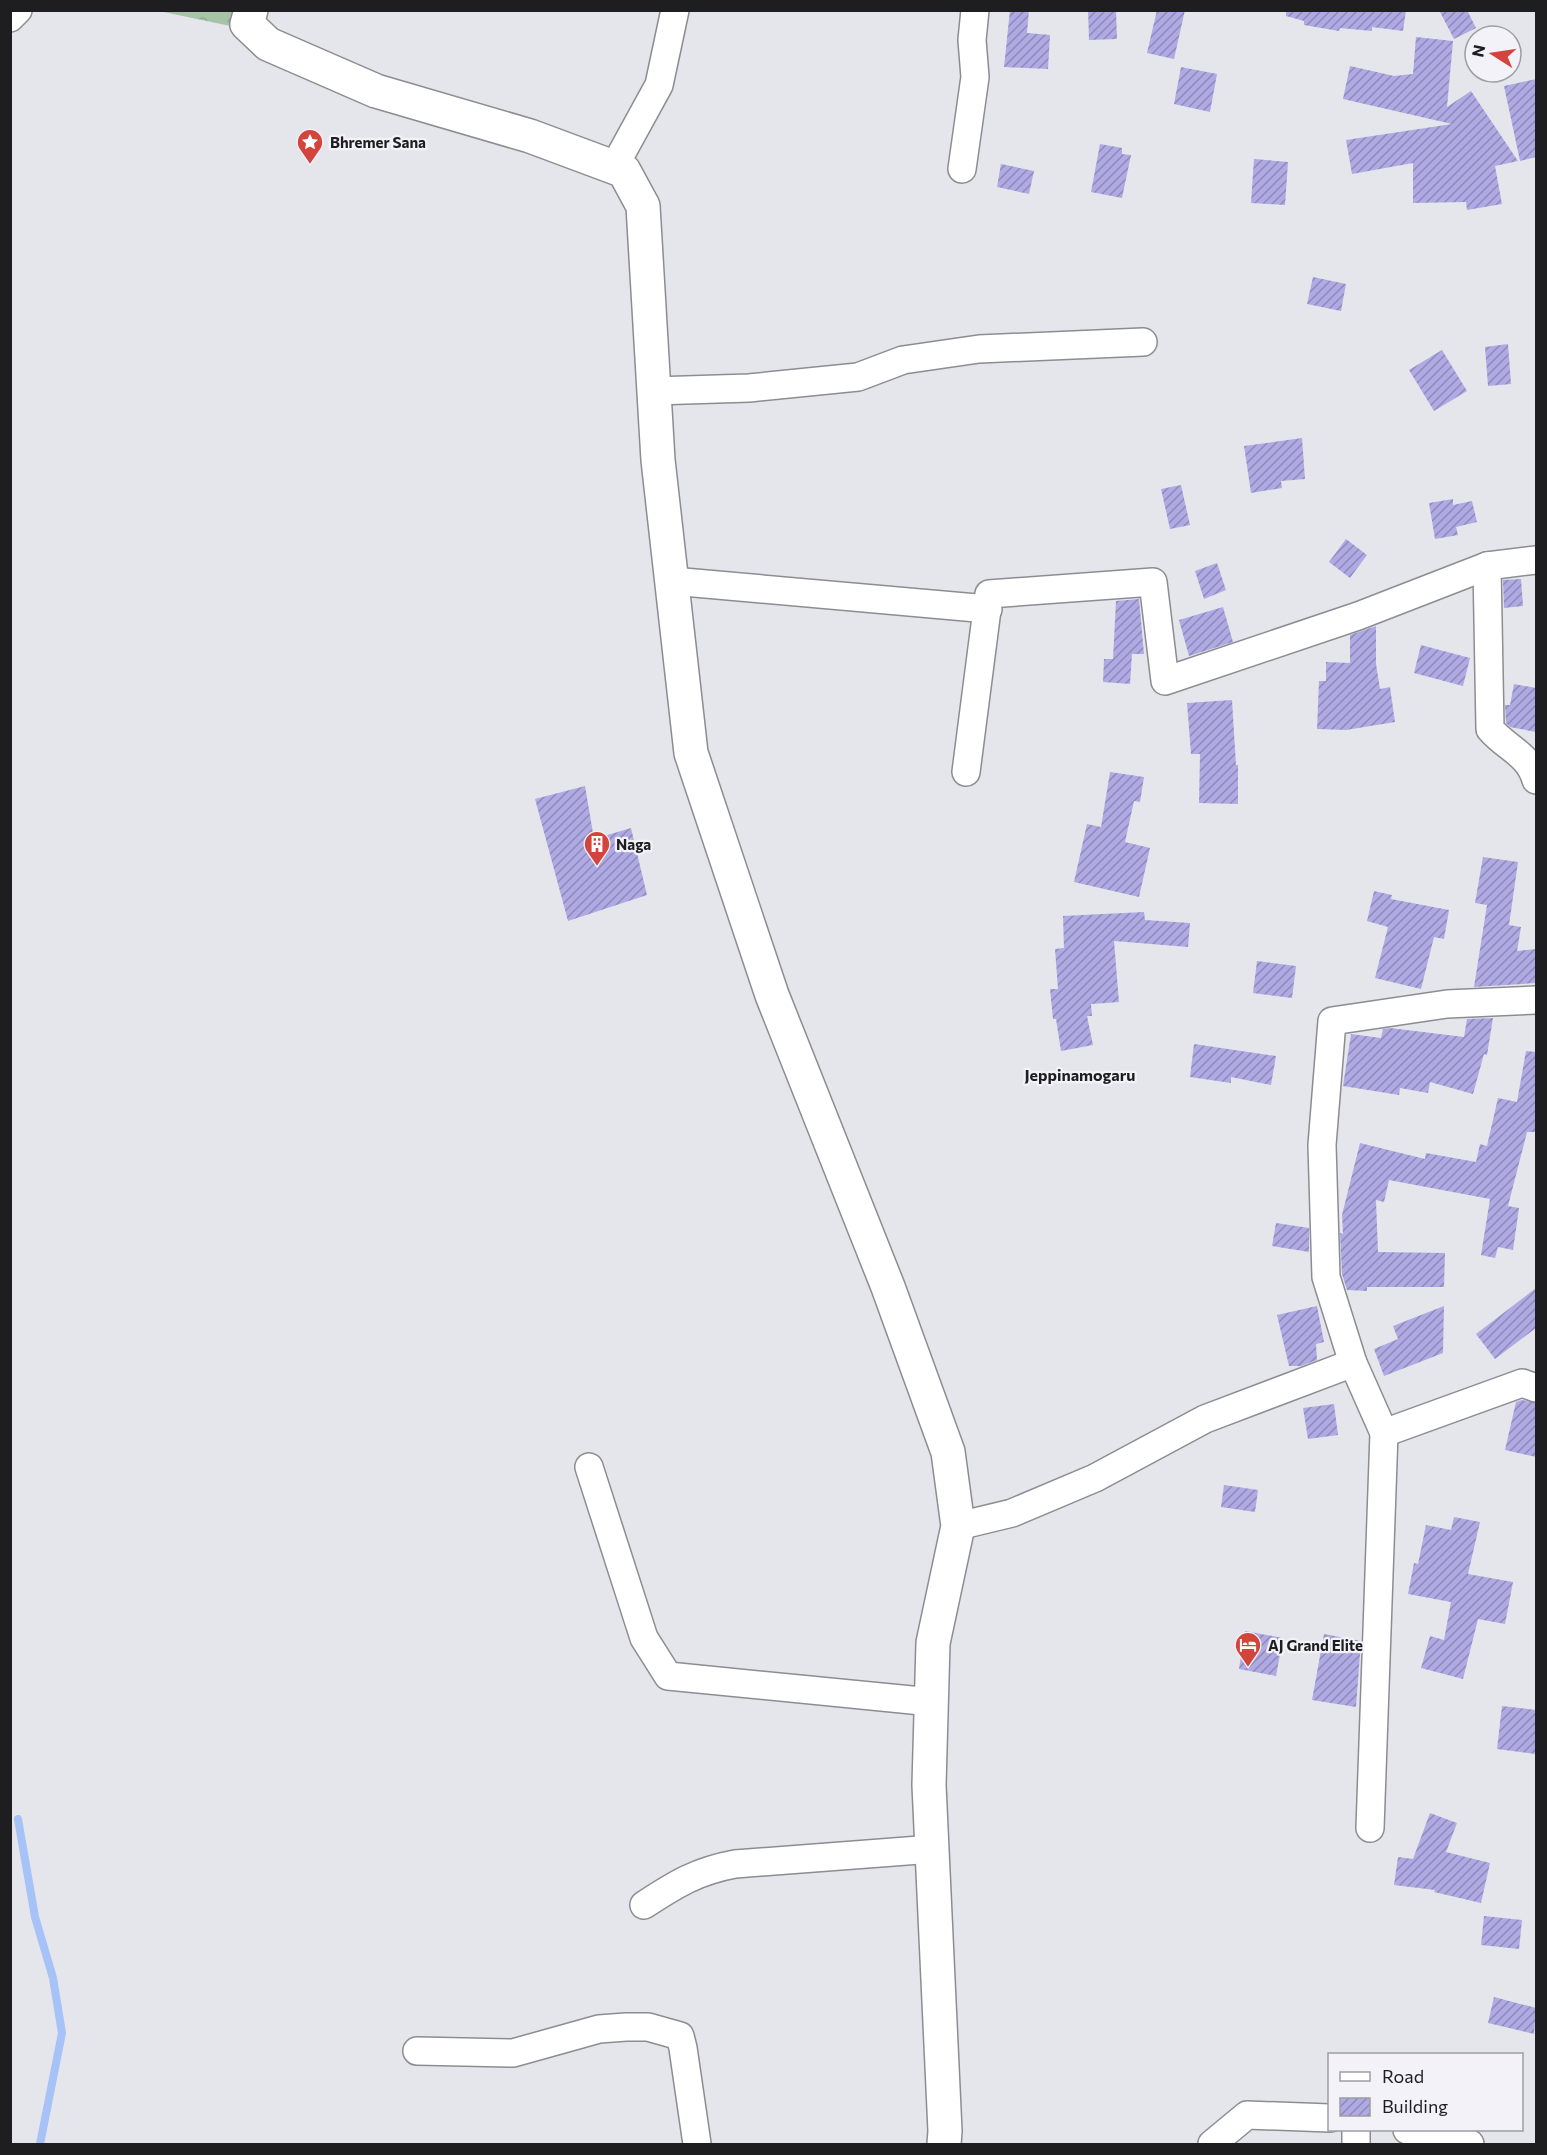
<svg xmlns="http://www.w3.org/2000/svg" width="1547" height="2155" font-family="Commissioner,sans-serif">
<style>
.park{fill:url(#park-crowns)}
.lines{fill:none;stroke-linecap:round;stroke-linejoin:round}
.stream{stroke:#a7c2f7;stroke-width:8}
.building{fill:url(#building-hatch)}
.street-casing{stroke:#8c8c92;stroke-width:30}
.secondary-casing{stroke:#8c8c92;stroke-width:36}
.street{stroke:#fff;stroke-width:27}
.secondary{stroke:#fff;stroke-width:33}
.labels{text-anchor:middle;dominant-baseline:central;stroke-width:4.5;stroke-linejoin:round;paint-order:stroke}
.poi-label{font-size:15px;font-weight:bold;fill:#1e1e20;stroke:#f3f2f9;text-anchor:start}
.neighbourhood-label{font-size:16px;font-weight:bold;fill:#1e1e20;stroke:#f3f2f9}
</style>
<defs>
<pattern id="park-crowns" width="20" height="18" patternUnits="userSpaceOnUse" patternTransform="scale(1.5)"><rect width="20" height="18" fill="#a8c4a7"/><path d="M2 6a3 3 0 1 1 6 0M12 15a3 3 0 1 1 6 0" fill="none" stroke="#90a88f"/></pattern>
<pattern id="building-hatch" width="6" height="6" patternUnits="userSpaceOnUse" patternTransform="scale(1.5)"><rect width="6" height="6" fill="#afaae4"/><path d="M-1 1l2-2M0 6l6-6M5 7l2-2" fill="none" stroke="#8e8ab8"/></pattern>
</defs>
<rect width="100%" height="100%" fill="#e5e5ec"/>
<polygon class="park" points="159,11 238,11 235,27"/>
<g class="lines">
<polyline class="stream" points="18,1819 35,1917 53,1978 62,2033 40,2144"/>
</g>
<g class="building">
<polygon points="1010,10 1029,10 1027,33 1050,35 1048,69 1004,67"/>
<polygon points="1088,10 1116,10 1117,39 1089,40"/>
<polygon points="1157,10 1185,10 1174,59 1147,53"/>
<polygon points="1286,10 1406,10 1403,31 1372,27 1372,31 1340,28 1339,31 1304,25 1304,21 1286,16"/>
<polygon points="1439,10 1467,10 1476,28 1454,39"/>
<polygon points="1416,37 1453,41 1447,107 1471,91 1518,161 1495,166 1502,204 1467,210 1466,202 1413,203 1413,163 1352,174 1346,140 1452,124 1343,99 1350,66 1394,76 1413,74"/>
<polygon points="1181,67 1217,74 1210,112 1174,104"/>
<polygon points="1536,79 1536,157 1520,161 1504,86"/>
<polygon points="1100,144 1122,148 1122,154 1131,155 1122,198 1091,192"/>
<polygon points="1254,159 1288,162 1285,205 1251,203"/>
<polygon points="1001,164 1034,171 1029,194 997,187"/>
<polygon points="1313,277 1346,284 1341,311 1307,304"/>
<polygon points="1508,344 1511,384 1488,386 1485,347"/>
<polygon points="1442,350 1467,391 1434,411 1409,370"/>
<polygon points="1302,438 1305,479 1281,481 1282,488 1251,493 1244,446"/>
<polygon points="1181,485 1190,525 1170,529 1161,489"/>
<polygon points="1453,499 1453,505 1472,501 1477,522 1456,527 1458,535 1435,539 1429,503"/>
<polygon points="1346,539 1367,555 1350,578 1329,562"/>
<polygon points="1217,563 1226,590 1204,599 1195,571"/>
<polygon points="1521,579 1523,606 1504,608 1503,580"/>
<polygon points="1139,599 1144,654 1132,654 1130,684 1103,682 1104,659 1113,659 1116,601"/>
<polygon points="1223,607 1233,642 1189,656 1179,620"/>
<polygon points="1376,626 1376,664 1380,689 1390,687 1395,722 1346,730 1317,729 1319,681 1326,681 1326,662 1350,663 1350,635"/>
<polygon points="1421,645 1470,658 1463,686 1414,673"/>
<polygon points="1514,684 1536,688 1536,732 1510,727 1506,723 1505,705 1510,705"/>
<polygon points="1232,700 1236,765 1238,765 1238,804 1199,803 1200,754 1191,754 1187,703"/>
<polygon points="1110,772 1144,777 1140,802 1134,801 1125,842 1150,848 1139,897 1074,882 1087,824 1101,827"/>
<polygon points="585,786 594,839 631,828 647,895 568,921 535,799"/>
<polygon points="1483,857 1518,862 1509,925 1521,927 1517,951 1536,949 1536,983 1474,987 1487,905 1475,903"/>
<polygon points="1374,891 1392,895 1391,899 1449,910 1444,939 1434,937 1421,989 1375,978 1388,927 1367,921"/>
<polygon points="1144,912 1145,920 1190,923 1188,947 1114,941 1119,1002 1091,1004 1092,1016 1087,1016 1093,1045 1061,1051 1056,1019 1053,1019 1050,989 1058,989 1055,949 1064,948 1063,916"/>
<polygon points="1257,961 1296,966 1292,998 1253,993"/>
<polygon points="1493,1018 1487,1055 1484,1054 1473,1094 1430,1082 1428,1093 1400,1088 1399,1095 1343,1086 1351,1034 1381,1038 1383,1029 1390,1028 1464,1037 1467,1019"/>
<polygon points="1194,1044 1276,1056 1271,1085 1231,1077 1231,1083 1190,1077"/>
<polygon points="1526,1051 1536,1052 1536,1132 1527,1132 1508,1206 1519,1208 1513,1250 1498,1247 1495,1258 1481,1255 1490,1199 1389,1180 1384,1202 1376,1200 1378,1252 1445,1253 1444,1287 1367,1287 1367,1291 1347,1290 1342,1274 1340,1233 1343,1234 1342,1215 1360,1143 1425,1159 1426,1153 1476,1162 1480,1144 1487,1146 1498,1098 1517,1102"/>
<polygon points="1276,1223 1309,1228 1309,1252 1272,1246"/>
<polygon points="1536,1288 1536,1328 1495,1359 1476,1334"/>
<polygon points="1317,1306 1324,1342 1316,1344 1317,1360 1301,1366 1289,1366 1277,1315"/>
<polygon points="1444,1306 1443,1353 1384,1376 1374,1349 1398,1339 1393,1326"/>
<polygon points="1522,1400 1536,1403 1536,1457 1505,1450 1516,1402"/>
<polygon points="1334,1404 1338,1435 1308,1439 1303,1408"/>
<polygon points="1224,1485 1258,1490 1255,1512 1221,1507"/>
<polygon points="1454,1517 1480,1522 1468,1574 1513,1582 1505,1624 1478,1619 1463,1679 1421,1668 1430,1636 1444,1640 1451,1602 1408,1594 1414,1563 1418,1564 1426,1525 1451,1530"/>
<polygon points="1245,1631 1283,1638 1276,1676 1239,1669"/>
<polygon points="1324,1634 1361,1641 1356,1707 1312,1700"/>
<polygon points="1502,1706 1536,1710 1536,1754 1497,1749"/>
<polygon points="1430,1813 1457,1823 1446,1852 1490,1863 1481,1903 1434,1892 1435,1890 1394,1885 1398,1857 1413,1859"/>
<polygon points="1484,1916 1522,1920 1519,1949 1481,1945"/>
<polygon points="1494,1997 1536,2008 1534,2034 1488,2023"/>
</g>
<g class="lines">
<g class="street-casing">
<g id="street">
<polyline points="10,18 18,10"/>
<polyline points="614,167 659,85 675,10"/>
<polyline points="962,169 975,77 972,40 975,10"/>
<polyline points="654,391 749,388 858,377 903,360 979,349 1143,342"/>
<path d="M1487 566 1490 729C1506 748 1529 754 1536 780"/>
<polyline points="672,581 988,609"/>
<polyline points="966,772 989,594 1153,582 1165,681 1358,616 1487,566 1536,560"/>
<polyline points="1384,1433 1522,1383 1536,1388"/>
<polyline points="589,1467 644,1638 668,1676 932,1702"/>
<polyline points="958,1526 1012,1513 1095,1478 1205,1419 1353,1363"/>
<polyline points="1370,1828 1384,1433 1353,1363 1326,1277 1322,1145 1332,1021 1447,1004 1536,1000"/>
<path d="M644 1905C676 1884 697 1871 735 1864L933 1849"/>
<polyline points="417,2051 513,2053 599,2029 626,2027 648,2027 680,2036 683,2048 697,2144"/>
<polyline points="1356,2130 1356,2144"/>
<polyline points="1407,2130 1470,2144"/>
<polyline points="1212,2144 1247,2115 1330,2118"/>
</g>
</g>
<g class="secondary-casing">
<polyline id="secondary" points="251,10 247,24 268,44 376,91 530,136 624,171 643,206 658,460 691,753 772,995 888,1287 948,1452 958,1526 933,1643 929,1785 945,2131 944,2144"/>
</g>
<use href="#street" class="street"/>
<use href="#secondary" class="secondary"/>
</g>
<defs>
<g id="sight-pin" transform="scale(1.35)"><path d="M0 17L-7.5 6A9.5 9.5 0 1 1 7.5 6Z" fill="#d3453c" stroke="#f3f2f9"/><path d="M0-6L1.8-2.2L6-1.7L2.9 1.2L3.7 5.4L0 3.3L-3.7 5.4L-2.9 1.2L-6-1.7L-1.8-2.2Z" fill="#fff"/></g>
<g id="building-pin" transform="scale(1.35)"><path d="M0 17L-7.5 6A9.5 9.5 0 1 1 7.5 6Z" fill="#d3453c" stroke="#f3f2f9"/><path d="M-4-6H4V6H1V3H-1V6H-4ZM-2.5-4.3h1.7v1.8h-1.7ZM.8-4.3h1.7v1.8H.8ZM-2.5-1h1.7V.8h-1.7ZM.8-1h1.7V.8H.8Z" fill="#fff"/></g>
<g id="hotel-pin" transform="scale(1.35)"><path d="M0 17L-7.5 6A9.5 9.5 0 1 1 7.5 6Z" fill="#d3453c" stroke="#f3f2f9"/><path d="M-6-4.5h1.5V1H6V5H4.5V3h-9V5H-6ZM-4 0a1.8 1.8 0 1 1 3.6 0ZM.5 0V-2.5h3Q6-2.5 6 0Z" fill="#fff"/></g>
</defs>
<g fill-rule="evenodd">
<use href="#sight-pin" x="310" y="142"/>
<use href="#building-pin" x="597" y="844"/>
<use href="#hotel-pin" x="1248" y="1645"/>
</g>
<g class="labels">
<g class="poi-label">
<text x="330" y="142">Bhremer Sana</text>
<text x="616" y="844">Naga</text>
<text x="1268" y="1645">AJ Grand Elite</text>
</g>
<g class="neighbourhood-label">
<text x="1080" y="1074">Jeppinamogaru</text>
</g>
</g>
<rect width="1547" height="2155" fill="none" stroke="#1e1e20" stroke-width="24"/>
<rect x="1328" y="2053" width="195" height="78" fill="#f3f2f9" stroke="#9e9da2" stroke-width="1.5"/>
<rect x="1340" y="2072" width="30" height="9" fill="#ffffff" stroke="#9e9da2" stroke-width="1.5"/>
<text x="1382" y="2083" font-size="18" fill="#1e1e20">Road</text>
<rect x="1340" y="2098" width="30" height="18" fill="url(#building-hatch)" stroke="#9e9da2" stroke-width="1.5"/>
<text x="1382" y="2113" font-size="18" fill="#1e1e20">Building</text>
<g transform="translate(1493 54) rotate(282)"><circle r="28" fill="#f3f2f9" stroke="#9e9da2" stroke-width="1.5"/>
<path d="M0-4.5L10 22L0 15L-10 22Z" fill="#d3453c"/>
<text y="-9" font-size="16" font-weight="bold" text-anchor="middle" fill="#1e1e20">N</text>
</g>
</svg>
